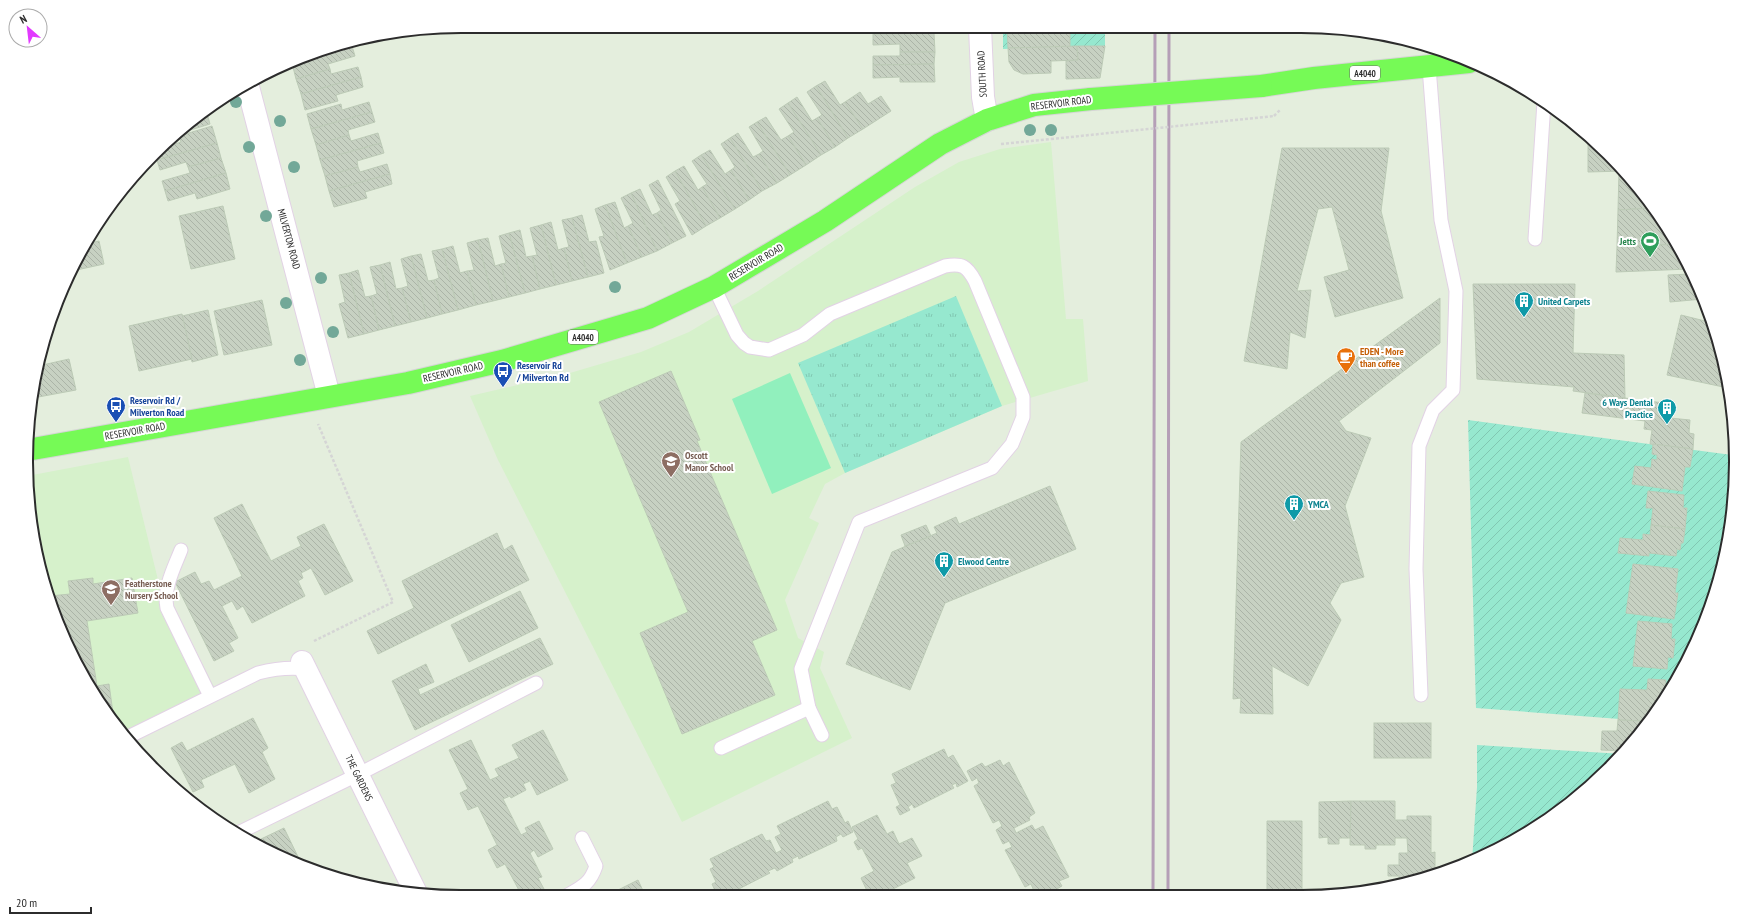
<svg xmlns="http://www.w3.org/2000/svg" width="1762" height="923" font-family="'PT Sans Narrow',sans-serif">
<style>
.education{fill:#d6f1cb}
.grass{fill:url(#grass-tufts)}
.garden{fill:url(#garden-furrows)}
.pitch{fill:#91f0bd}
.building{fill:url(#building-back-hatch);stroke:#bccab6}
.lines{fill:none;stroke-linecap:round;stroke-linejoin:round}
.lane-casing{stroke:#e2d2e5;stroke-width:15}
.street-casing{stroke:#e2d2e5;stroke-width:24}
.primary-casing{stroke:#d5d5d5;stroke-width:24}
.path{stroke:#d5d5d5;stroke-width:2.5;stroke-dasharray:3 2;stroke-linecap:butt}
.lane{stroke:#fff;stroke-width:13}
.street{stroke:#fff;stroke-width:22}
.primary{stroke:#76fa56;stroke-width:22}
.rail{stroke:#b59fb7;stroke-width:3}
.primary-bridge-casing{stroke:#d5d5d5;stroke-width:24;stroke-linecap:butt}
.path-bridge{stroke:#d5d5d5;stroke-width:2.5;stroke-dasharray:3 2;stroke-linecap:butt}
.primary-bridge{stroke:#76fa56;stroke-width:22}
.tree{fill:#72a898}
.labels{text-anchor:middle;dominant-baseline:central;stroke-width:4;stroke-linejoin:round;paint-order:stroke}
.shield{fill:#fff;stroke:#6b6b6b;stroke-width:1}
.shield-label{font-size:9px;font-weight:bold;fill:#2c2c2c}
.street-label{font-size:10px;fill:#2c2c2c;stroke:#fff}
.leisure-label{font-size:10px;font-weight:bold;fill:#27864d;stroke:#fff;text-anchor:end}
.culture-label{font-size:10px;font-weight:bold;fill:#0d838f;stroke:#fff;text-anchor:start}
.food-label{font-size:10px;font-weight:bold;fill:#c56008;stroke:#fff;text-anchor:start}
.transit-label{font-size:10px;font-weight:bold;fill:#164399;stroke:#fff;text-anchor:start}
.education-label{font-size:10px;font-weight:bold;fill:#785e54;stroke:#fff;text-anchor:start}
.rim{fill:none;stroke:#2c2c2c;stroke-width:2}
</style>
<defs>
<pattern id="grass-tufts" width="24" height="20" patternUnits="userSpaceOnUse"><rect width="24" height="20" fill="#96e8cf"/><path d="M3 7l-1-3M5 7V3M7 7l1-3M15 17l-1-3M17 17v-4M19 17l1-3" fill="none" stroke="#81c7b2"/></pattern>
<pattern id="garden-furrows" width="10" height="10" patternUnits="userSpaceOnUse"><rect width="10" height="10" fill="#96e8cf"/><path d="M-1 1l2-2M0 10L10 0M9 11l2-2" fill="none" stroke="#81c7b2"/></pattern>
<pattern id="building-back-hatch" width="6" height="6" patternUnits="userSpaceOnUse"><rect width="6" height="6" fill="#c7d1c2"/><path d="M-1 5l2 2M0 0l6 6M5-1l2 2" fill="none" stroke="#abb4a7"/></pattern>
</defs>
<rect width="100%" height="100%" fill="#e4eedd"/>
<g class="education">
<polygon points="1051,142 1066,319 1083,319 1088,381 1002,406 845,473 825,484 809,518 819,523 785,600 798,638 824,652 820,668 852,738 682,822 498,460 470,396 570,373 641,352 689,332 758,291 915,187 959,162 1000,149"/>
<polygon points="128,457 159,584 218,694 127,740 99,703 59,628 41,574 27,490 27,476"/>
</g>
<polygon class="grass" points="956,296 1002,406 845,473 798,363"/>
<g class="garden">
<polygon points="1003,27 1105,27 1105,46 1003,49"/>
<polygon points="1468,420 1732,455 1721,574 1691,654 1646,721 1476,708"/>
<polygon points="1477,745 1623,754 1565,807 1472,861 1477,787"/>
</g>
<polygon class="pitch" points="790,373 831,468 772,494 732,399"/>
<g class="building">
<polygon points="873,26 934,27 934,33 873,34"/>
<polygon points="1007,27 1041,27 1041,32 1070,31 1070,47 1008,48"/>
<polygon points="934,33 935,52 900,52 900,44 873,45 873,34"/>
<polygon points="351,41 352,46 292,63 321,49"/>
<polygon points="352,46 355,56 328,64 330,69 296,79 292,63"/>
<polygon points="1077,46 1078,60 1051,61 1051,73 1023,74 1014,70 1009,62 1008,48"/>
<polygon points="1077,46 1105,46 1100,78 1066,79 1066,61 1078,60"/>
<polygon points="900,52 935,52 934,64 873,65 873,56 900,56"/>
<polygon points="934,64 935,82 900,82 900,77 873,78 873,65"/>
<polygon points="358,67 361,77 301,94 296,79 330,69 331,74"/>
<polygon points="361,77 363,87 336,95 338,101 305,110 301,94"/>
<polygon points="825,81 840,105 845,102 863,129 848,138 816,86"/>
<polygon points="816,86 848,138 835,147 817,118 822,115 807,92"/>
<polygon points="860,92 868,104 881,96 891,111 863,129 845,102"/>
<polygon points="797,97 812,121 817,118 835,147 821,155 788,103"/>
<polygon points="369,102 372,112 311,129 307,114 341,104 342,110"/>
<polygon points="788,103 821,155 806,165 788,136 794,132 779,109"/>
<polygon points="206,110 210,124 177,134 196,116"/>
<polygon points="372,112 375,122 348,130 349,135 316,145 311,129"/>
<polygon points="766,117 781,140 788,136 806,165 790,175 757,122"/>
<polygon points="757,122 790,175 777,183 759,154 763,151 749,127"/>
<polygon points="212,126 217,143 157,160 155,155 163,148 181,142 179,136"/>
<polygon points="378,133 381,143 320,160 316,145 349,135 351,141"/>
<polygon points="738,133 753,157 759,154 777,183 762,191 730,138"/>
<polygon points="1588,137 1624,171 1588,172"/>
<polygon points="730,138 762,191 749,200 731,170 735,167 721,144"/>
<polygon points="217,143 221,158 188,167 186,162 160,170 157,160"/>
<polygon points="381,143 384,153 357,161 358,167 325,176 320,160"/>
<polygon points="1282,148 1389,148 1381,211 1403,298 1335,317 1324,277 1349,270 1332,207 1318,209 1297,291 1311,290 1305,338 1290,332 1287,369 1244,361"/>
<polygon points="710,150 725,174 731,170 749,200 735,209 701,155"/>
<polygon points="701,155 735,209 720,218 702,187 707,184 692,161"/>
<polygon points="221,158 226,173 165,191 162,181 190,173 188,167"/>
<polygon points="387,164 390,174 329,191 325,176 358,167 360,172"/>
<polygon points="684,166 698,190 702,187 720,218 706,226 675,171"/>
<polygon points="675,171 706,226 692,235 675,204 680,201 666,177"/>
<polygon points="1619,171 1624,171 1628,175 1652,208 1618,210"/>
<polygon points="226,173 230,189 197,199 195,193 168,201 165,191"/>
<polygon points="390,174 392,184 365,192 367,198 334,207 329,191"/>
<polygon points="658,180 686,236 672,243 657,213 661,210 649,185"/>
<polygon points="640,189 652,215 657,213 672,243 657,251 631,193"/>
<polygon points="631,193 657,251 642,257 628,226 633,223 621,198"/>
<polygon points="615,202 624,228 628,226 642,257 627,263 605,205"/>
<polygon points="605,205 627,263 610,270 599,237 604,236 595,209"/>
<polygon points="223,206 235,259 191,269 179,216"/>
<polygon points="1652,208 1678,244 1617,247 1618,210"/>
<polygon points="582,215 589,242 596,241 604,273 588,277 572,218"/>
<polygon points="572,218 588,277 572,281 564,248 569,247 562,220"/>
<polygon points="551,222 558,250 564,248 572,281 556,285 541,225"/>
<polygon points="541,225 556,285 540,289 532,256 537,255 530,228"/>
<polygon points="520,230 526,257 532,256 540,289 525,293 509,233"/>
<polygon points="509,233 525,293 509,297 501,264 506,263 499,236"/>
<polygon points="488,238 495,266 501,264 509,297 493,301 478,240"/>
<polygon points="478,240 493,301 476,305 467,271 474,270 467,243"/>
<polygon points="99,241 104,264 72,271 86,244"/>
<polygon points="1678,244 1689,269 1616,272 1617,247"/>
<polygon points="453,246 460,273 467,271 476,305 458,310 442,249"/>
<polygon points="442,249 458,310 442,314 434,280 439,278 432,251"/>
<polygon points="421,254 428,281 434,280 442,314 427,318 411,256"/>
<polygon points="411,256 427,318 411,322 402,288 408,286 401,259"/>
<polygon points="390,262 396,289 402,288 411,322 395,326 380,265"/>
<polygon points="380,265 395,326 379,330 371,296 377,294 370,267"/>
<polygon points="358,270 365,297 371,296 379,330 364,334 349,273"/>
<polygon points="349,273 364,334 348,338 339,304 345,302 339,275"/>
<polygon points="1691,274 1703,299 1670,302 1668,275"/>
<polygon points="1473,284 1575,284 1573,353 1624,355 1625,398 1573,391 1574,387 1477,379"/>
<polygon points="1440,298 1440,343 1339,421 1346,431 1371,438 1345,506 1364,577 1341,583 1330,603 1341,620 1308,686 1272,666 1273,714 1240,713 1241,698 1233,699 1241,442"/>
<polygon points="262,300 272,345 224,355 214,311"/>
<polygon points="208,310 218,355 192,362 182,316"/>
<polygon points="182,314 192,359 139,371 129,326"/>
<polygon points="1681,315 1713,323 1728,388 1667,375"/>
<polygon points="69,359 76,390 33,398 38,366"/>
<polygon points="671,371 700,440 697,441 777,630 752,641 775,695 682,734 640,633 688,612 599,402"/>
<polygon points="1585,393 1672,404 1670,418 1690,420 1689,433 1694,434 1693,449 1650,444 1652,430 1644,429 1645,421 1582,413"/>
<polygon points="1653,444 1693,449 1690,467 1685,467 1682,491 1632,484 1635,466 1651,468 1652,459 1657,460 1657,455 1652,454"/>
<polygon points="1050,486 1076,549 945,603 910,690 846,664 892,552 937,533 934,527 956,517 959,524"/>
<polygon points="1648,491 1684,495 1683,508 1687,508 1685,529 1651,525 1653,508 1646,508"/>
<polygon points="242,504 271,561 301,546 297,537 324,524 353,581 325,595 311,568 301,573 303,578 298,581 305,596 252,623 243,606 237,610 232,601 222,606 238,638 229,643 234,651 214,661 175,582 195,572 201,584 209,581 214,590 242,576 214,518"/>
<polygon points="926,525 931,536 905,546 901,535"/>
<polygon points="1651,525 1685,529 1683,543 1681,543 1680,550 1677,549 1676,556 1649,553 1649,556 1618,553 1620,538 1643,540 1643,534 1650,535"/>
<polygon points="497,533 504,550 512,545 529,580 378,654 367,631 414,608 402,581"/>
<polygon points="1633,564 1678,569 1675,593 1678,593 1674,619 1626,613"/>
<polygon points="93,578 93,584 132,578 138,613 87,621 97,686 109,684 113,713 108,714 99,703 59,628 52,607 50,596 70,594 68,581"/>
<polygon points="520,591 538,628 469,662 451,625"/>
<polygon points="1638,621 1672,624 1671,639 1675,639 1673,658 1668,657 1667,669 1633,666"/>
<polygon points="540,638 553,664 415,730 392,681 426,664 434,682 418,689 420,695"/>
<polygon points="1648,679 1666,680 1665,693 1646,721 1618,720 1620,689 1647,690"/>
<polygon points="253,718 268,748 262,752 275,779 249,793 235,764 201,780 204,787 193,792 171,748 182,742 187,751"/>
<polygon points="1618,720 1646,721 1625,751 1601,750 1602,731 1617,731"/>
<rect x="1374" y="723" width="57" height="35"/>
<polygon points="543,730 568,780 537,795 530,781 523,784 526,790 511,798 510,796 503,799 521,835 527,832 525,828 539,821 553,849 538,857 534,850 530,853 542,877 538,878 544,889 530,896 522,896 505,864 497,868 488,850 497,845 478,806 468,810 460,793 468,789 449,750 471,740 490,780 499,776 495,769 519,758 512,745"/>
<polygon points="944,749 948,758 953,755 968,781 957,787 956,783 952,785 954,788 914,808 912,804 908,807 910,810 900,815 896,807 900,805 891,785 896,783 892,774"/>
<polygon points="1000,760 1003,766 1009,762 1035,813 1029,817 1030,820 1014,828 1016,833 1032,825 1035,830 1043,826 1069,877 1059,881 1062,886 1048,894 1029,894 1034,891 1031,884 1025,887 1005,850 1012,847 1009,841 1003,844 996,830 1002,826 999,820 993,823 974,786 979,783 977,778 972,781 967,771 982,763 985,767"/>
<polygon points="828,801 832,809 837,807 845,823 848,821 853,832 843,837 841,834 836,837 837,841 799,859 798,856 792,859 793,862 777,871 775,868 768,871 770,873 733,892 731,889 725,892 725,894 723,895 717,895 712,884 716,882 710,869 714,867 710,859 762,834 766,841 770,840 776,853 782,850 775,837 781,834 777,826"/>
<polygon points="1351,801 1350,838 1339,838 1339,844 1328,844 1328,837 1319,838 1319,802"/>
<polygon points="1351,801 1395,801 1395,820 1407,820 1407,816 1431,816 1431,853 1435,852 1435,872 1399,882 1399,876 1388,876 1388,865 1399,865 1399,853 1408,853 1407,838 1395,838 1395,845 1376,845 1376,849 1365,849 1365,845 1350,845"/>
<polygon points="877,815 887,834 893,831 899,844 912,838 922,856 907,863 915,878 881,895 869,895 861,878 874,871 862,848 858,850 854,842 858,839 852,827"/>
<polygon points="1267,821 1302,821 1302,893 1267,894"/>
<polygon points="284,828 302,865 269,852 261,839"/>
<polygon points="638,880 645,895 616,896 614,892"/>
</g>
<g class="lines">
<g class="lane-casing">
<g id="lane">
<polyline points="1535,239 1544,102"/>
<path d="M714 287 737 335 744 343 750 347 769 350 803 335 830 314 945 266C962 263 967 266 975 281L1023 397V417L1012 444 992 468 859 522 801 669 809 708 822 735"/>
<path d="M181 550C174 568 163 588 167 608L210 696"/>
<polyline points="1421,695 1416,569 1419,446 1433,410 1453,390 1456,291 1441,220 1429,67"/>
<path d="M126 738 258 673C274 669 288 667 305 669"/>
<polyline points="721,748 809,708"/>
<polyline points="238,833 357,775 536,683"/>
<path d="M566 896C582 887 590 884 596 866L582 838"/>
</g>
</g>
<g class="street-casing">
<g id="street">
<polyline points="980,27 983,97 987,120"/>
<polyline points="247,83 329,396"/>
<polyline points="302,662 416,893"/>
</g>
</g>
<g class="primary-casing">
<g id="primary">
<polyline points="1261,86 1314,78 1469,62"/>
<polyline points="27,450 408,383 502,361 648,318 714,287 825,221 940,144 987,120 1034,105 1091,99"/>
</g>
</g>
<g class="path">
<polyline points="1274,116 1281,109"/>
<polyline points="1001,144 1051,139"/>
<polyline points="314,641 393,602 318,424"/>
</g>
<use href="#lane" class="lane"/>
<use href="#street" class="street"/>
<use href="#primary" class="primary"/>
<g class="rail">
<polyline points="1153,894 1155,27"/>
<polyline points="1168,894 1169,27"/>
</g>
<g class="primary-bridge-casing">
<polyline id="primary-bridge" points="1091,99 1261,86"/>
</g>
<polyline class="path-bridge" points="1051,139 1274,116"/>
<use href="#primary-bridge" class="primary-bridge"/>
</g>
<g class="tree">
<circle cx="236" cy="102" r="6"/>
<circle cx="280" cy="121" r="6"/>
<circle cx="1030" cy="130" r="6"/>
<circle cx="1051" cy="130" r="6"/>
<circle cx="249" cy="147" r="6"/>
<circle cx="294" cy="167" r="6"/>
<circle cx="266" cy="216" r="6"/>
<circle cx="321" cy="278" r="6"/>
<circle cx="615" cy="287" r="6"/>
<circle cx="286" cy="303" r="6"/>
<circle cx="333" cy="332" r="6"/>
<circle cx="300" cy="360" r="6"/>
</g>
<defs>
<g id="stadium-pin" transform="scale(1)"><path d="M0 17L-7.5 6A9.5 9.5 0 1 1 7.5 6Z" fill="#2e9e5b" stroke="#fff"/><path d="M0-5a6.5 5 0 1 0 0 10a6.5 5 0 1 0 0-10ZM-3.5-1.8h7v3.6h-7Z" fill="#fff"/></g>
<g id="building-pin" transform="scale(1)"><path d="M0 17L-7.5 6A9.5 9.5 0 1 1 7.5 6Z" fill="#0f9aa8" stroke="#fff"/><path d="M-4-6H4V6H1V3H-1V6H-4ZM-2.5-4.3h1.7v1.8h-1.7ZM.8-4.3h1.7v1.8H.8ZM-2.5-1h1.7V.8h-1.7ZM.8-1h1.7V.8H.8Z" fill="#fff"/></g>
<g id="cafe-pin" transform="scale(1)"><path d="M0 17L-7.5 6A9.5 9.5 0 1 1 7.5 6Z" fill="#e8710a" stroke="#fff"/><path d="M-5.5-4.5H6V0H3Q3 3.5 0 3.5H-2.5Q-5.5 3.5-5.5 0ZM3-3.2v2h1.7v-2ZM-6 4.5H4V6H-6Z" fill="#fff"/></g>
<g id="bus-pin" transform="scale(1)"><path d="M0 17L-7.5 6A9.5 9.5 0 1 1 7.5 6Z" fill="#1a4fb4" stroke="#fff"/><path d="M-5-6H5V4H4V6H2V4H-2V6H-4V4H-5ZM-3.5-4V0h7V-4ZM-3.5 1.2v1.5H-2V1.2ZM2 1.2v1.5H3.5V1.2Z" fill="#fff"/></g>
<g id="school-pin" transform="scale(1)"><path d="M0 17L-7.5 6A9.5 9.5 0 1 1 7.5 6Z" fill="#8d6e63" stroke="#fff"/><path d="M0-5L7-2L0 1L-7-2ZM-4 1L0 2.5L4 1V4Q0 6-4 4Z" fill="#fff"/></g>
</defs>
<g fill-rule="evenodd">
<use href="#stadium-pin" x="1650" y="241"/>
<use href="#building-pin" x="1524" y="301"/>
<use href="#cafe-pin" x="1346" y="357"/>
<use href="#bus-pin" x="503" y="371"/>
<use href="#bus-pin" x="116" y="406"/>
<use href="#building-pin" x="1667" y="408"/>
<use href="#school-pin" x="671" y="461"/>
<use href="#building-pin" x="1294" y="504"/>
<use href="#building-pin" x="944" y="561"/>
<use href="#school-pin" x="111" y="589"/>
</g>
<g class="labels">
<g class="shield">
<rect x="1350" y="66" width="30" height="14" rx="3"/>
<rect x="568" y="330" width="30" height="14" rx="3"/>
</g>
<g class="shield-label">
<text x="1365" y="73">A4040</text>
<text x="583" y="337">A4040</text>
</g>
<g class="street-label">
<text transform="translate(982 74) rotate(-93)">SOUTH ROAD</text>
<text transform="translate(1061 103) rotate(-7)">RESERVOIR ROAD</text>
<text transform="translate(289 239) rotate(75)">MILVERTON ROAD</text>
<text transform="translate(756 262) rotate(-31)">RESERVOIR ROAD</text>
<text transform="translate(453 372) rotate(-13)">RESERVOIR ROAD</text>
<text transform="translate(135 431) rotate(-10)">RESERVOIR ROAD</text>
<text transform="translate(359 778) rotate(64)">THE GARDENS</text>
</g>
<g class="leisure-label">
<text x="1636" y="241">Jetts</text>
</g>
<g class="culture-label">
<text x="1538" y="301">United Carpets</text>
<text x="1653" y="402" text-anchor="end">6 Ways Dental<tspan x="1653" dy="12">Practice</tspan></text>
<text x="1308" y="504">YMCA</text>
<text x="958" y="561">Elwood Centre</text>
</g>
<g class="food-label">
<text x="1360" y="351">EDEN - More<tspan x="1360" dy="12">than coffee</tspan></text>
</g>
<g class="transit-label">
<text x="517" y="365">Reservoir Rd<tspan x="517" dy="12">/ Milverton Rd</tspan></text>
<text x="130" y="400">Reservoir Rd /<tspan x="130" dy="12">Milverton Road</tspan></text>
</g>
<g class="education-label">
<text x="685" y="455">Oscott<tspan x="685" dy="12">Manor School</tspan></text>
<text x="125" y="583">Featherstone<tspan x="125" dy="12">Nursery School</tspan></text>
</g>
</g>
<path d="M0 0H1762V923H0ZM461 33H1301A428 428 0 0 1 1729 461V462A428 428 0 0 1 1301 890H461A428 428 0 0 1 33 462V461A428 428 0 0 1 461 33Z" fill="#fff" fill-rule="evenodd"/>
<path class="rim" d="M461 33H1301A428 428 0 0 1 1729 461V462A428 428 0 0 1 1301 890H461A428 428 0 0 1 33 462V461A428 428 0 0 1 461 33Z"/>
<g transform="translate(28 28) rotate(332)"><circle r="19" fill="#ffffff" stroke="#ababab"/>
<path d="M0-3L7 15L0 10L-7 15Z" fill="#e239ff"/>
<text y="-6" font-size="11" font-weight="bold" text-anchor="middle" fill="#2c2c2c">N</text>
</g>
<path d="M10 907v6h81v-6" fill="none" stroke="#2c2c2c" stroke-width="2"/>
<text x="16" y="907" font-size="12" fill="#2c2c2c" stroke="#ffffff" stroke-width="3" paint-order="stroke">20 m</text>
</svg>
